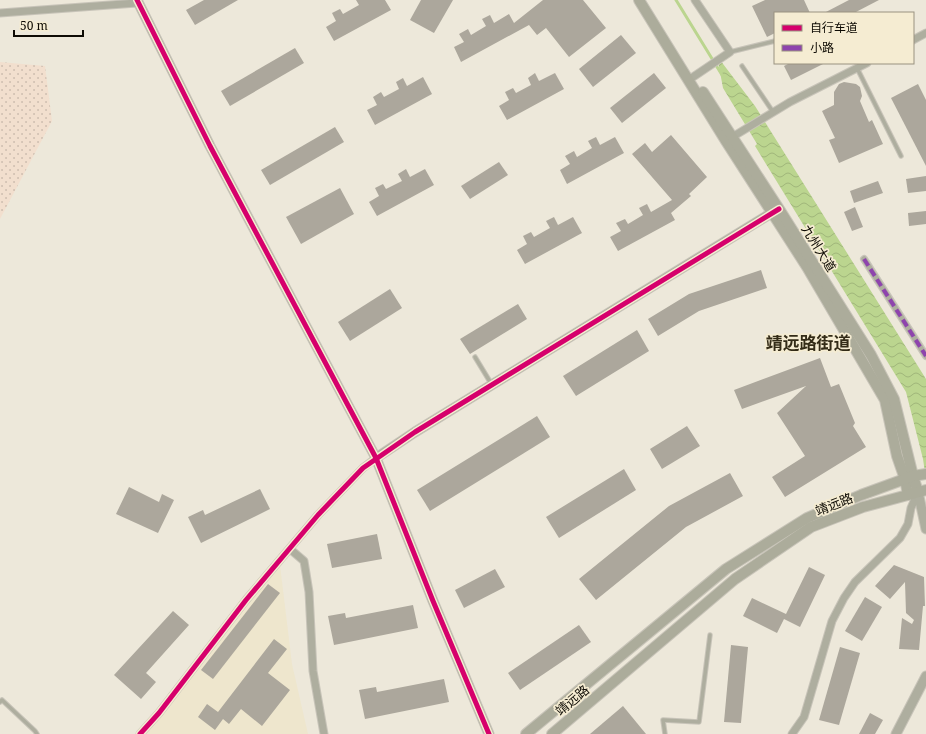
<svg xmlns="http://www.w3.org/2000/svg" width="926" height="734" font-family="'Noto Serif','Noto Sans SC',serif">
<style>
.built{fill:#eee6cd}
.park{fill:url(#park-dots)}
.water{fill:url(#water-waves)}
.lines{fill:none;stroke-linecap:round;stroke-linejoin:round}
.stream{stroke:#bbd58f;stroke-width:3}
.building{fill:#aca79c}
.service-casing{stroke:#c8c4b9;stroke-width:5.5}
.pedestrian-casing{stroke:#c8c4b9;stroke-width:8}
.minor-casing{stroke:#c8c4b9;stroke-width:9}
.tertiary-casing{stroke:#c8c4b9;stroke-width:11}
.secondary-casing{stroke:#c8c4b9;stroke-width:12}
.service{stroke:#aeae9f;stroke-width:3.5}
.pedestrian{stroke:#aeae9f;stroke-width:5.5}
.minor{stroke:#aeae9f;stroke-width:7}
.tertiary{stroke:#aeae9f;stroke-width:9}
.secondary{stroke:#acac9b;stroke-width:10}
.quiet{stroke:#8e44ad;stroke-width:4;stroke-dasharray:8 4;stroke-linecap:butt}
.cycleway-casing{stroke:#f5ecd2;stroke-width:8}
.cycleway{stroke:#d6006c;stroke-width:5}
.labels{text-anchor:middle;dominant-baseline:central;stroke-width:3.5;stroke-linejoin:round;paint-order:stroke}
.street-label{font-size:13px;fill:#0e0b04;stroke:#f5ecd2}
.district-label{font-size:17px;font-weight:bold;fill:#332b17;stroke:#f5ecd2}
</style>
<defs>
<pattern id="park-dots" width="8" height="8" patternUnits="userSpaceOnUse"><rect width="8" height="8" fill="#f2dfce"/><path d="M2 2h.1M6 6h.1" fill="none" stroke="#cebeaf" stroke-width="1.8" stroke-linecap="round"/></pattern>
<pattern id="water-waves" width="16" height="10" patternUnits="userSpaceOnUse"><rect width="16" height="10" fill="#bbd58f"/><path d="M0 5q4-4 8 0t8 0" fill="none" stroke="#a0b67a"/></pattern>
</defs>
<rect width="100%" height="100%" fill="#ede8da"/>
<polygon class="built" points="280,565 292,664 308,734 135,734"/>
<polygon class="park" points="0,62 45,66 52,121 0,219"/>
<polygon class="water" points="717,56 755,106 926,379 926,479 923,459 906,392 755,146 757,144 723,88"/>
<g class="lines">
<polyline class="stream" points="676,0 722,75"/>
</g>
<g class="building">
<polygon points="204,0 238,0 195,25 186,10"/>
<polygon points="356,0 385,0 391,10 334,41 326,27 336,21 332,13 340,9 343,14 359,5"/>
<polygon points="421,0 453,0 434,33 410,20"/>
<polygon points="543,0 583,0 606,28 569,57 546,28 537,35 529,25 461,62 454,47 464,42 459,34 468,29 471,35 486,26 482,19 490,15 494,23 509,14 514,23"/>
<polygon points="765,0 804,0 810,13 775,13 775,33 767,37 752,6"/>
<polygon points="849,0 879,0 854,13 824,13"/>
<polygon points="621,35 636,53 593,87 579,69"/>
<polygon points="295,48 304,63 230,106 221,91"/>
<polygon points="790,63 825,63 791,80 784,66"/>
<polygon points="535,73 539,81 555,73 564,89 507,120 499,106 509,100 505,92 513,88 516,93 531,85 528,78"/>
<polygon points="654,73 666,88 622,123 610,108"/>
<polygon points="423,77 432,94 375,125 367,110 377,105 373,97 381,92 384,97 399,89 396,82 403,78 407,86"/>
<polygon points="844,82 856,84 860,87 862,96 860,101 869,122 872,120 883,144 839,163 829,140 835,138 822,111 834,105 834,92 839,84"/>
<polygon points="918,84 926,100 926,166 891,98"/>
<polygon points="335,127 344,142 270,185 261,170"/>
<polygon points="671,135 707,177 689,194 691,196 671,213 675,220 618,251 610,237 621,231 616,223 625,219 628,224 643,215 639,208 647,204 651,212 672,200 632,154 645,143 652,152"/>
<polygon points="596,137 600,145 615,137 624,153 567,184 560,170 570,164 565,156 574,151 577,157 592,148 588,141"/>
<polygon points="499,162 508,175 470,199 461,186"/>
<polygon points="406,169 410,177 425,169 434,185 377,216 369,202 379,196 375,188 383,184 386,189 402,181 398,174"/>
<polygon points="926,176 926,191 908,193 906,179"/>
<polygon points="878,181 883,193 854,203 850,191"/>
<polygon points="340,188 354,214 301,244 286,217"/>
<polygon points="855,207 863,227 852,231 844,212"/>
<polygon points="926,211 926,224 909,226 908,213"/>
<polygon points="554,217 558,225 573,217 582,233 525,264 517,250 527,244 523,236 531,232 534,237 550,228 546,221"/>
<polygon points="761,270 767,288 699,311 658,336 648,319 689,294"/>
<polygon points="390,289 402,308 350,341 338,322"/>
<polygon points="518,304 527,319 470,354 460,339"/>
<polygon points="637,330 649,351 576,396 563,376"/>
<polygon points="820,358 831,387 839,384 855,423 853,426 866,447 785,497 772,477 805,456 777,413 806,386 742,409 734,390"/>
<polygon points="537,416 550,437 430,511 417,490"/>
<polygon points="687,426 700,446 662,469 650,449"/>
<polygon points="624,469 636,490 559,538 546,517"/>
<polygon points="730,473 743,496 686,527 596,600 579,579 669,506"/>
<polygon points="129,487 159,502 162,494 174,500 158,533 116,514"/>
<polygon points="260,489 270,509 201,543 188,517 203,510 205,515"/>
<polygon points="377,534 382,559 332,568 327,544"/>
<polygon points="894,565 924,577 925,606 923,606 919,650 899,649 902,618 912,624 914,620 906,613 905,582 890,599 875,586"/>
<polygon points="809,567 825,575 800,627 784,619 777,633 743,616 752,598 786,614"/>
<polygon points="495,569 505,587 464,608 455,590"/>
<polygon points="268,584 280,593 213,679 201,670"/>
<polygon points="865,597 882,607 862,641 845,631"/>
<polygon points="413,605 418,628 334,645 328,616 345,613 346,618"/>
<polygon points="173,611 189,625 146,673 156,682 141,699 114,675"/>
<polygon points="579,625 591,642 520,690 508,673"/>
<polygon points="274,639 287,649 268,673 290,690 262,726 241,709 229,724 223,719 215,730 198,717 207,704 218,712"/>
<polygon points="731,645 748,647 741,723 724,722"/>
<polygon points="840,647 860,653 839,725 819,720"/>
<polygon points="444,679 449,702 365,719 359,690 376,687 377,692"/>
<polygon points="623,706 646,734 590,734"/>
<polygon points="870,713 883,720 875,734 859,734"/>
</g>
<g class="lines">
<g class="service-casing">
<g id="service">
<polyline points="730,52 775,41"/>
<polyline points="742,66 773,112"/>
<polyline points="857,68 901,156"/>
<polyline points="475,357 492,385"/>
<polyline points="0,702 2,700 35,731 37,734"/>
<polyline points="665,734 663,720 699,722 710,635"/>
</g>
</g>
<g class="pedestrian-casing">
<polyline id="pedestrian" points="864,259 926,356"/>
</g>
<g class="minor-casing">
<g id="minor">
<polyline points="0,13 137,3"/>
<polyline points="913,40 926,33"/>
<polyline points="688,79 693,77 730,52 695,0"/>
<polyline points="729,139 790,102 867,63"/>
<polyline points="290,549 304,561 309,592 313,671 324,734"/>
<polyline points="140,734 159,713 246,600 318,515 363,468 376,458"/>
<polyline points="792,734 804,717 832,621 844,598 855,582 900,538 908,524 911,508 918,492"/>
</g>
</g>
<g class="tertiary-casing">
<g id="tertiary">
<polyline points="137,0 210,146 376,458 433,601 489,734"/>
<polyline points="376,458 415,432 778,209"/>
<polyline points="918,492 926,529"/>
<polyline points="896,734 926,676"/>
</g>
</g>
<g class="secondary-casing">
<g id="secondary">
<polyline points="639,0 726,141 807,267 885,400 897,456 905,479 908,495"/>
<polyline points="703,92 779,209 871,355 894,399 913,476 918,492"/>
<polyline points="526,734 726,569 807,518 861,495 913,476 926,474"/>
<polyline points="552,734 735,579 811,527 863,507 926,490"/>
</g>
</g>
<use href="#service" class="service"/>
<use href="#pedestrian" class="pedestrian"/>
<use href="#minor" class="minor"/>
<use href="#tertiary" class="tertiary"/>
<use href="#secondary" class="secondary"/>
<polyline class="quiet" points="864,259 926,356"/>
<g class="cycleway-casing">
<g id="cycleway">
<polyline points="137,0 210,146 376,458 433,601 489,734"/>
<polyline points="140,734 159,713 246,600 318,515 363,468 415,432 779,209"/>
</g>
</g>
<use href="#cycleway" class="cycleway"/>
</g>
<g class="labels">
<g class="street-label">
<text transform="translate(819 248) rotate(58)">九州大道</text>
<text transform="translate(834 504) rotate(-21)">靖远路</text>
<text transform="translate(572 700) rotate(-40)">靖远路</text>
</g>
<g class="district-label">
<text x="808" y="342">靖远路街道</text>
</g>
</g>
<rect x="774" y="12" width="140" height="52" fill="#f5ecd2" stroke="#999280"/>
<rect x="782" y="25" width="20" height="6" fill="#d6006c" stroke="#999280"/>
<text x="810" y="32" font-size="12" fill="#0e0b04">自行车道</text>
<rect x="782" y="45" width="20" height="6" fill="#8e44ad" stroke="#999280"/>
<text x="810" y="52" font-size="12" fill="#0e0b04">小路</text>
<path d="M14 30v6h69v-6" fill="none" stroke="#0e0b04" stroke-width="2"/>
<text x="20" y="30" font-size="12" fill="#0e0b04" stroke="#f5ecd2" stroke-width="3" paint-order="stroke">50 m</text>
</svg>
